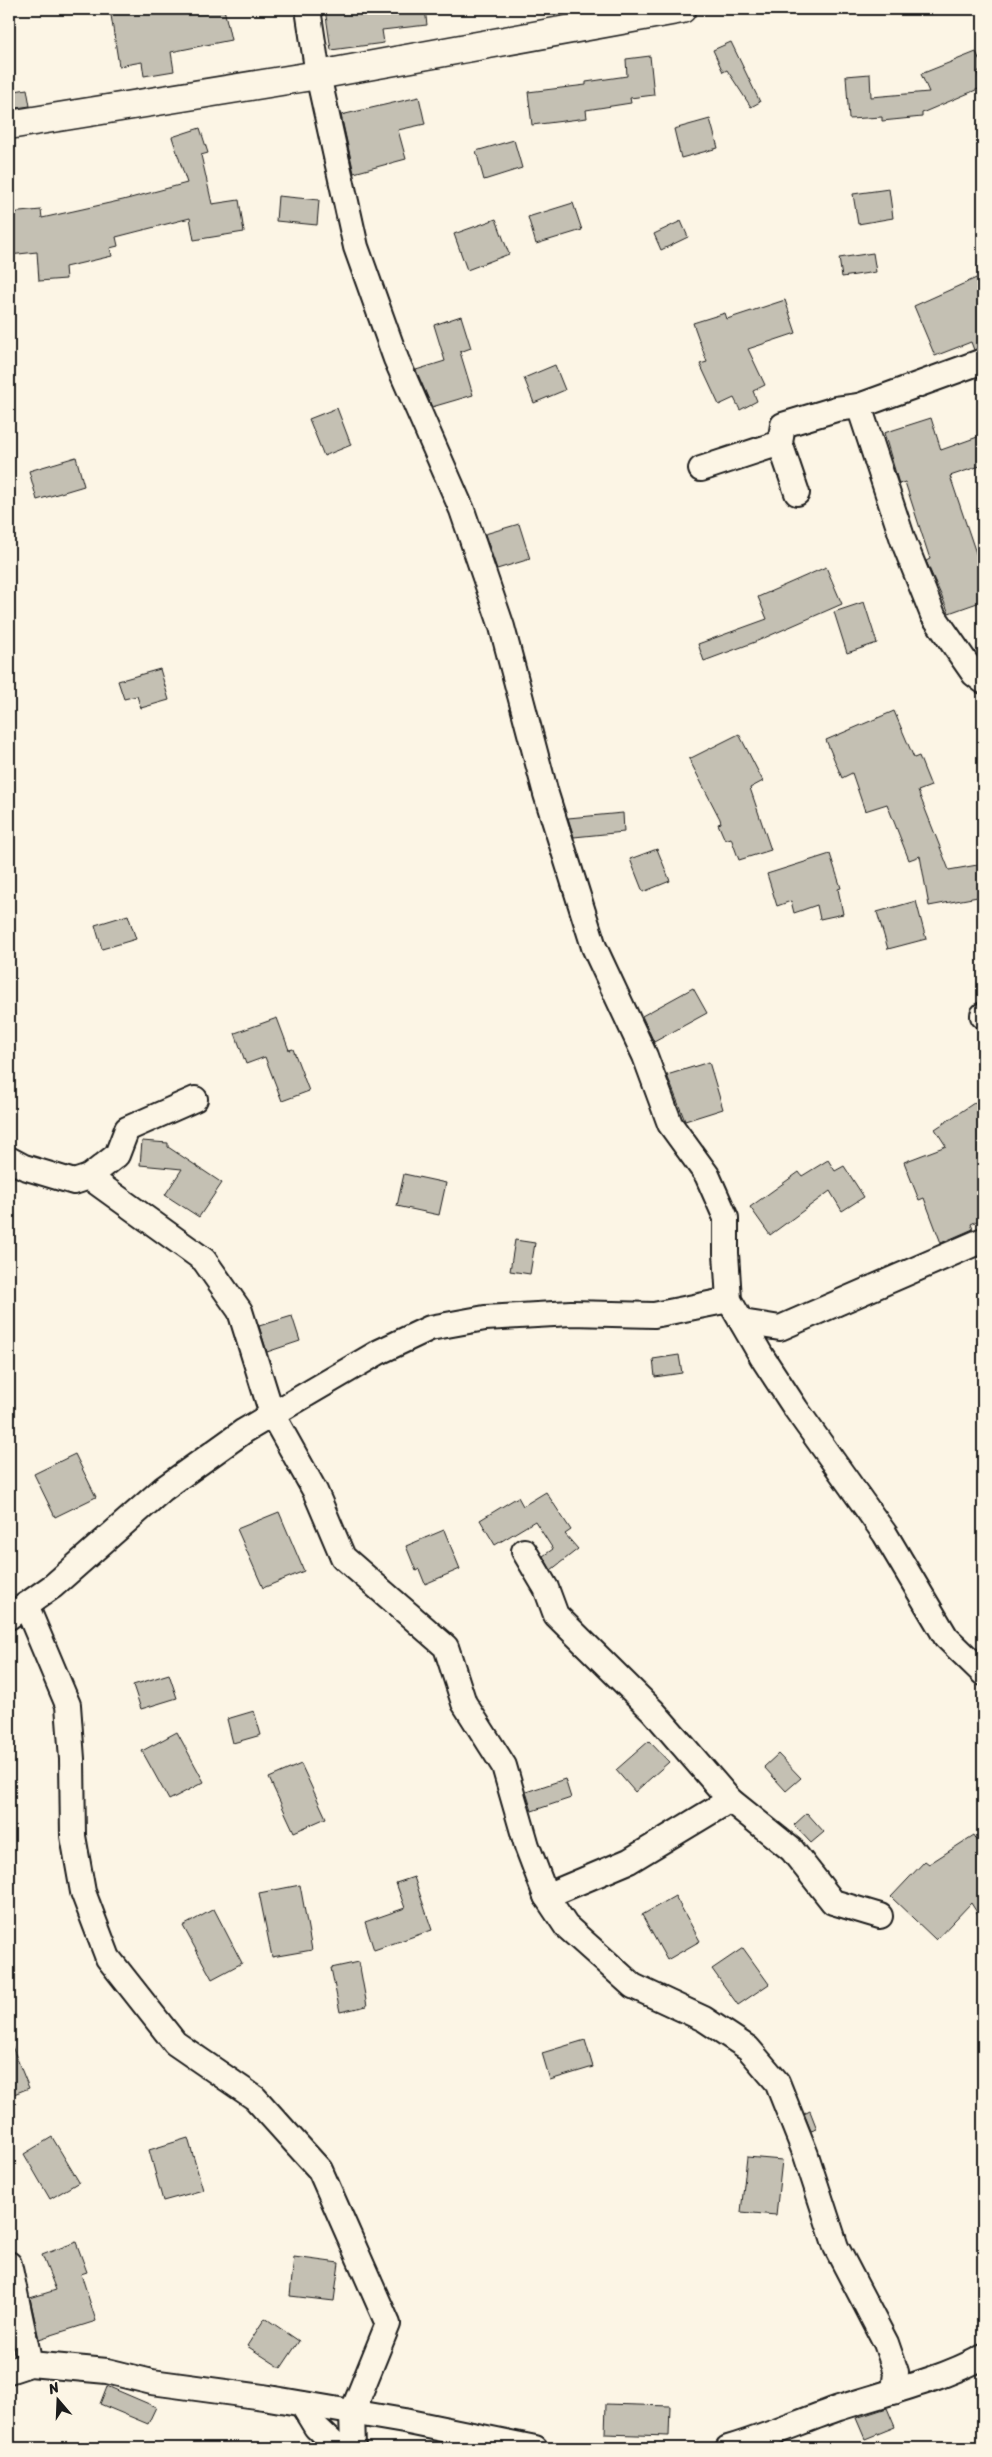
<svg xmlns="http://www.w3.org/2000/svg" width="992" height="2457" font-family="Sriracha,sans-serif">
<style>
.building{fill:#c4c0b3;stroke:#1c1c1c}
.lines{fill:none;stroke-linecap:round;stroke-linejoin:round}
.street-casing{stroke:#1c1c1c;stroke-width:28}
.secondary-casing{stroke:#1c1c1c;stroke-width:31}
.street{stroke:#fcf5e5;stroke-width:24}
.secondary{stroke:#fcf5e5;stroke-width:28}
</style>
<rect width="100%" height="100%" fill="#fcf5e5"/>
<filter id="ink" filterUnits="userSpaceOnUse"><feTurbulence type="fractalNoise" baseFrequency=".02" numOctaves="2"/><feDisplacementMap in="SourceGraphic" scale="10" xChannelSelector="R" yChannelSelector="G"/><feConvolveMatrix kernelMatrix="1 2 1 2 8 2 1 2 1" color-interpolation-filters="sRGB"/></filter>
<g filter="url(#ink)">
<g class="building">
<polygon points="110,9 224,9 231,40 171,52 174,71 144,76 142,62 119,66"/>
<polygon points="325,9 425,9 427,25 382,30 384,43 331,50"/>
<polygon points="731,42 760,102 751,107 727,70 723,72 713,50"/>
<polygon points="976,52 983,67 983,69 977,72 983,87 922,113 922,117 882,121 882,117 849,119 846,76 870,74 871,97 929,92 921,74"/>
<polygon points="650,56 654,95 630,98 631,103 586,110 587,118 532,125 528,92 586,85 586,82 627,76 626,59"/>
<polygon points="27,89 30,106 9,109 9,92"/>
<polygon points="419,97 425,124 398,130 406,159 354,173 341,115"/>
<polygon points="710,119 718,148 681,158 674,129"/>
<polygon points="200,128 208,153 201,155 212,204 239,200 244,232 194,240 190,218 116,237 118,246 110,248 112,256 65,267 66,279 39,281 37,252 9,255 9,213 41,210 42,218 123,200 187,183 172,137"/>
<polygon points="514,140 522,168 484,180 476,151"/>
<polygon points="889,189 893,218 858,224 853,194"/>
<polygon points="278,196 319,200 317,225 276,221"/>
<polygon points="573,203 582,230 536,244 528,217"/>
<polygon points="496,219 509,254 467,270 454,234"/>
<polygon points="681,221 688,237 661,250 654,234"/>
<polygon points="873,253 876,272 842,277 839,258"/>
<polygon points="983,275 983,348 974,350 971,342 935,356 914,306"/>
<polygon points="785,300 796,333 748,349 765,385 753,391 757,401 740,410 734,398 719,405 700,364 707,362 693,323 725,313 727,319"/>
<polygon points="461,316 471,348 460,352 473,395 432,407 416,370 445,361 434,325"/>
<polygon points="555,365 565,390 534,403 524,378"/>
<polygon points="337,408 351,445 324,456 309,419"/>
<polygon points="931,418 941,450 983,435 983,465 950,476 983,574 983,601 949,613 926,561 930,559 905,482 899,484 884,433"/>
<polygon points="76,457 84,486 37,500 29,471"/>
<polygon points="519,524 530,559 497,569 485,534"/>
<polygon points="826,567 842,604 755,642 704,661 698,644 767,619 758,597"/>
<polygon points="864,602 877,643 847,653 834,612"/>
<polygon points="160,669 169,700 141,708 137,696 124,699 118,681"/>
<polygon points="894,711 914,758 919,756 931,786 918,791 949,870 983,864 983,896 929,906 920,856 909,860 887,804 865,811 852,773 842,778 826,740"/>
<polygon points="739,734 763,781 750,788 771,850 739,860 731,838 725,840 718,824 721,823 720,819 689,759"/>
<polygon points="623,813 624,832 574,837 568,818"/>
<polygon points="657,849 670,881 643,892 630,859"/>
<polygon points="830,854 841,888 838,889 843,914 820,919 817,905 794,913 791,901 777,906 767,874"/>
<polygon points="916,901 926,939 888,949 877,912"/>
<polygon points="128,915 136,939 102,949 95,925"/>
<polygon points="693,988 707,1013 654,1042 642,1016"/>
<polygon points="277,1018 289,1050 293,1049 309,1091 282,1101 265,1057 246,1064 235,1033"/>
<polygon points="709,1062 723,1109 685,1121 667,1075"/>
<polygon points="983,1097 983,1218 971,1224 973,1229 941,1243 924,1198 919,1200 904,1162 946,1146 935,1129"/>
<polygon points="142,1141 168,1143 168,1147 222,1183 199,1217 165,1195 182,1169 140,1165"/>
<polygon points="828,1160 835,1171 844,1166 864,1197 842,1211 830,1191 770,1235 750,1207 799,1172 802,1176"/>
<polygon points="404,1174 446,1183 439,1215 397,1206"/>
<polygon points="515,1240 535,1243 530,1274 510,1271"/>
<polygon points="292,1316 300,1341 267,1352 259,1326"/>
<polygon points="679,1355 682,1373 655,1377 653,1359"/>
<polygon points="75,1454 96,1497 55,1517 34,1474"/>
<polygon points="546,1492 571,1530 565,1534 578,1549 551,1570 543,1556 553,1549 535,1521 495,1545 480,1520 518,1497 523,1506"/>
<polygon points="279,1512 304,1571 263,1588 237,1529"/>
<polygon points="444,1530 460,1569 425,1584 419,1569 416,1571 406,1546"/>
<polygon points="169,1674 177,1698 141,1709 133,1685"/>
<polygon points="254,1711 261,1735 233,1743 227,1719"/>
<polygon points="177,1732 204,1782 169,1800 142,1751"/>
<polygon points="649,1741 669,1762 635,1792 616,1770"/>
<polygon points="778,1754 801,1778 786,1791 764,1767"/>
<polygon points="301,1764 326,1818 294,1832 269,1778"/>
<polygon points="565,1779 571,1798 532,1811 526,1792"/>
<polygon points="807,1813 824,1832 811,1843 794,1825"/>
<polygon points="974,1835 983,1850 983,1922 971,1903 936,1940 891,1897 925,1861 929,1864"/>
<polygon points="414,1877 432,1930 374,1950 365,1922 405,1908 396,1883"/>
<polygon points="300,1885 312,1950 272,1957 259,1893"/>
<polygon points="675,1896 700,1941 667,1960 642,1915"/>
<polygon points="214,1909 242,1963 212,1979 183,1926"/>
<polygon points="743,1948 769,1984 738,2005 712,1969"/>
<polygon points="359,1962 367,2006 340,2012 331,1968"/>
<polygon points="9,2039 29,2088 9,2096"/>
<polygon points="585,2040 593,2067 550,2080 542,2053"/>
<polygon points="810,2111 817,2129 811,2131 804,2114"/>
<polygon points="52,2137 79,2182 50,2199 24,2154"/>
<polygon points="188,2138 203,2190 163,2201 149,2150"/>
<polygon points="747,2157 782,2160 776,2215 741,2212"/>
<polygon points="76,2242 87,2272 81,2274 96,2321 39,2339 30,2298 56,2290 42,2255"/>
<polygon points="294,2257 339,2263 334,2301 290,2296"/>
<polygon points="265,2318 299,2341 281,2368 247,2346"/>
<polygon points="107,2386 156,2407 148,2424 100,2404"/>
<polygon points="606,2404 670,2406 669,2436 605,2434"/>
<polygon points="887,2408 895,2427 865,2439 856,2418"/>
</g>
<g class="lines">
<g class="street-casing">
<g id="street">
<polyline points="308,9 318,75 356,247 396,359 462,510 502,627 546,794 594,947 645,1056 670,1124 707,1175 726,1218 726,1253 729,1300 762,1357 796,1409 885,1534 946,1637 983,1673"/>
<polyline points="859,406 903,540 933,615 974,674 983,681"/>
<polyline points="701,469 780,443"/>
<polyline points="797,493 780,443 783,425 836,409 859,406 983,361"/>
<polyline points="983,1015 983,1016"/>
<polyline points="9,1159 24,1167 74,1182 89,1177 117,1155 127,1129 195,1099"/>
<polyline points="89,1177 204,1260 240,1311 272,1414 315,1491 343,1557 446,1647 464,1703 504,1766 527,1846 546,1896 566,1926 633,1986 704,2019 748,2048 777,2082 806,2155 836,2247 886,2343 896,2372 894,2392"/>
<polyline points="742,1322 780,1328 983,1240"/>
<polyline points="524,1551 546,1588 556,1615 653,1711 730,1800 792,1850 833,1902 880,1916"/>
<polyline points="26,1605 68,1705 72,1759 73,1836 83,1892 108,1958 175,2043 255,2098 320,2170 388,2324 352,2413 353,2448"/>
<polyline points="9,1617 53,1586 163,1489 244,1431 379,1352 430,1328 485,1318 571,1313 654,1315 729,1300"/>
<polyline points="546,1896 629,1861 730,1800"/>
<polyline points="9,2264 30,2364"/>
<polyline points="9,2371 30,2364 107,2371 152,2382 263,2397 404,2421 535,2448"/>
<polyline points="302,2404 316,2427 338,2448"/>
<path d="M728 2448C766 2437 802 2421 839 2408 888 2392 938 2381 983 2357"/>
</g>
</g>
<g class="secondary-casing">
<polyline id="secondary" points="9,125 318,75 682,9"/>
</g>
<use href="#street" class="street"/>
<use href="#secondary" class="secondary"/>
</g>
</g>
<rect width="992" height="2457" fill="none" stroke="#fcf5e5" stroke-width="30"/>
<rect x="15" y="15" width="962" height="2427" fill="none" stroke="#1c1c1c" stroke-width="2" filter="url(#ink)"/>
<g transform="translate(58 2400) rotate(341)" stroke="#fcf5e5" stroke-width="4" paint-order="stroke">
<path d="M0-4L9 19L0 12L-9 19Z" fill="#1c1c1c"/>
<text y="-8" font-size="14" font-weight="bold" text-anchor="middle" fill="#1c1c1c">N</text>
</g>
</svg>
